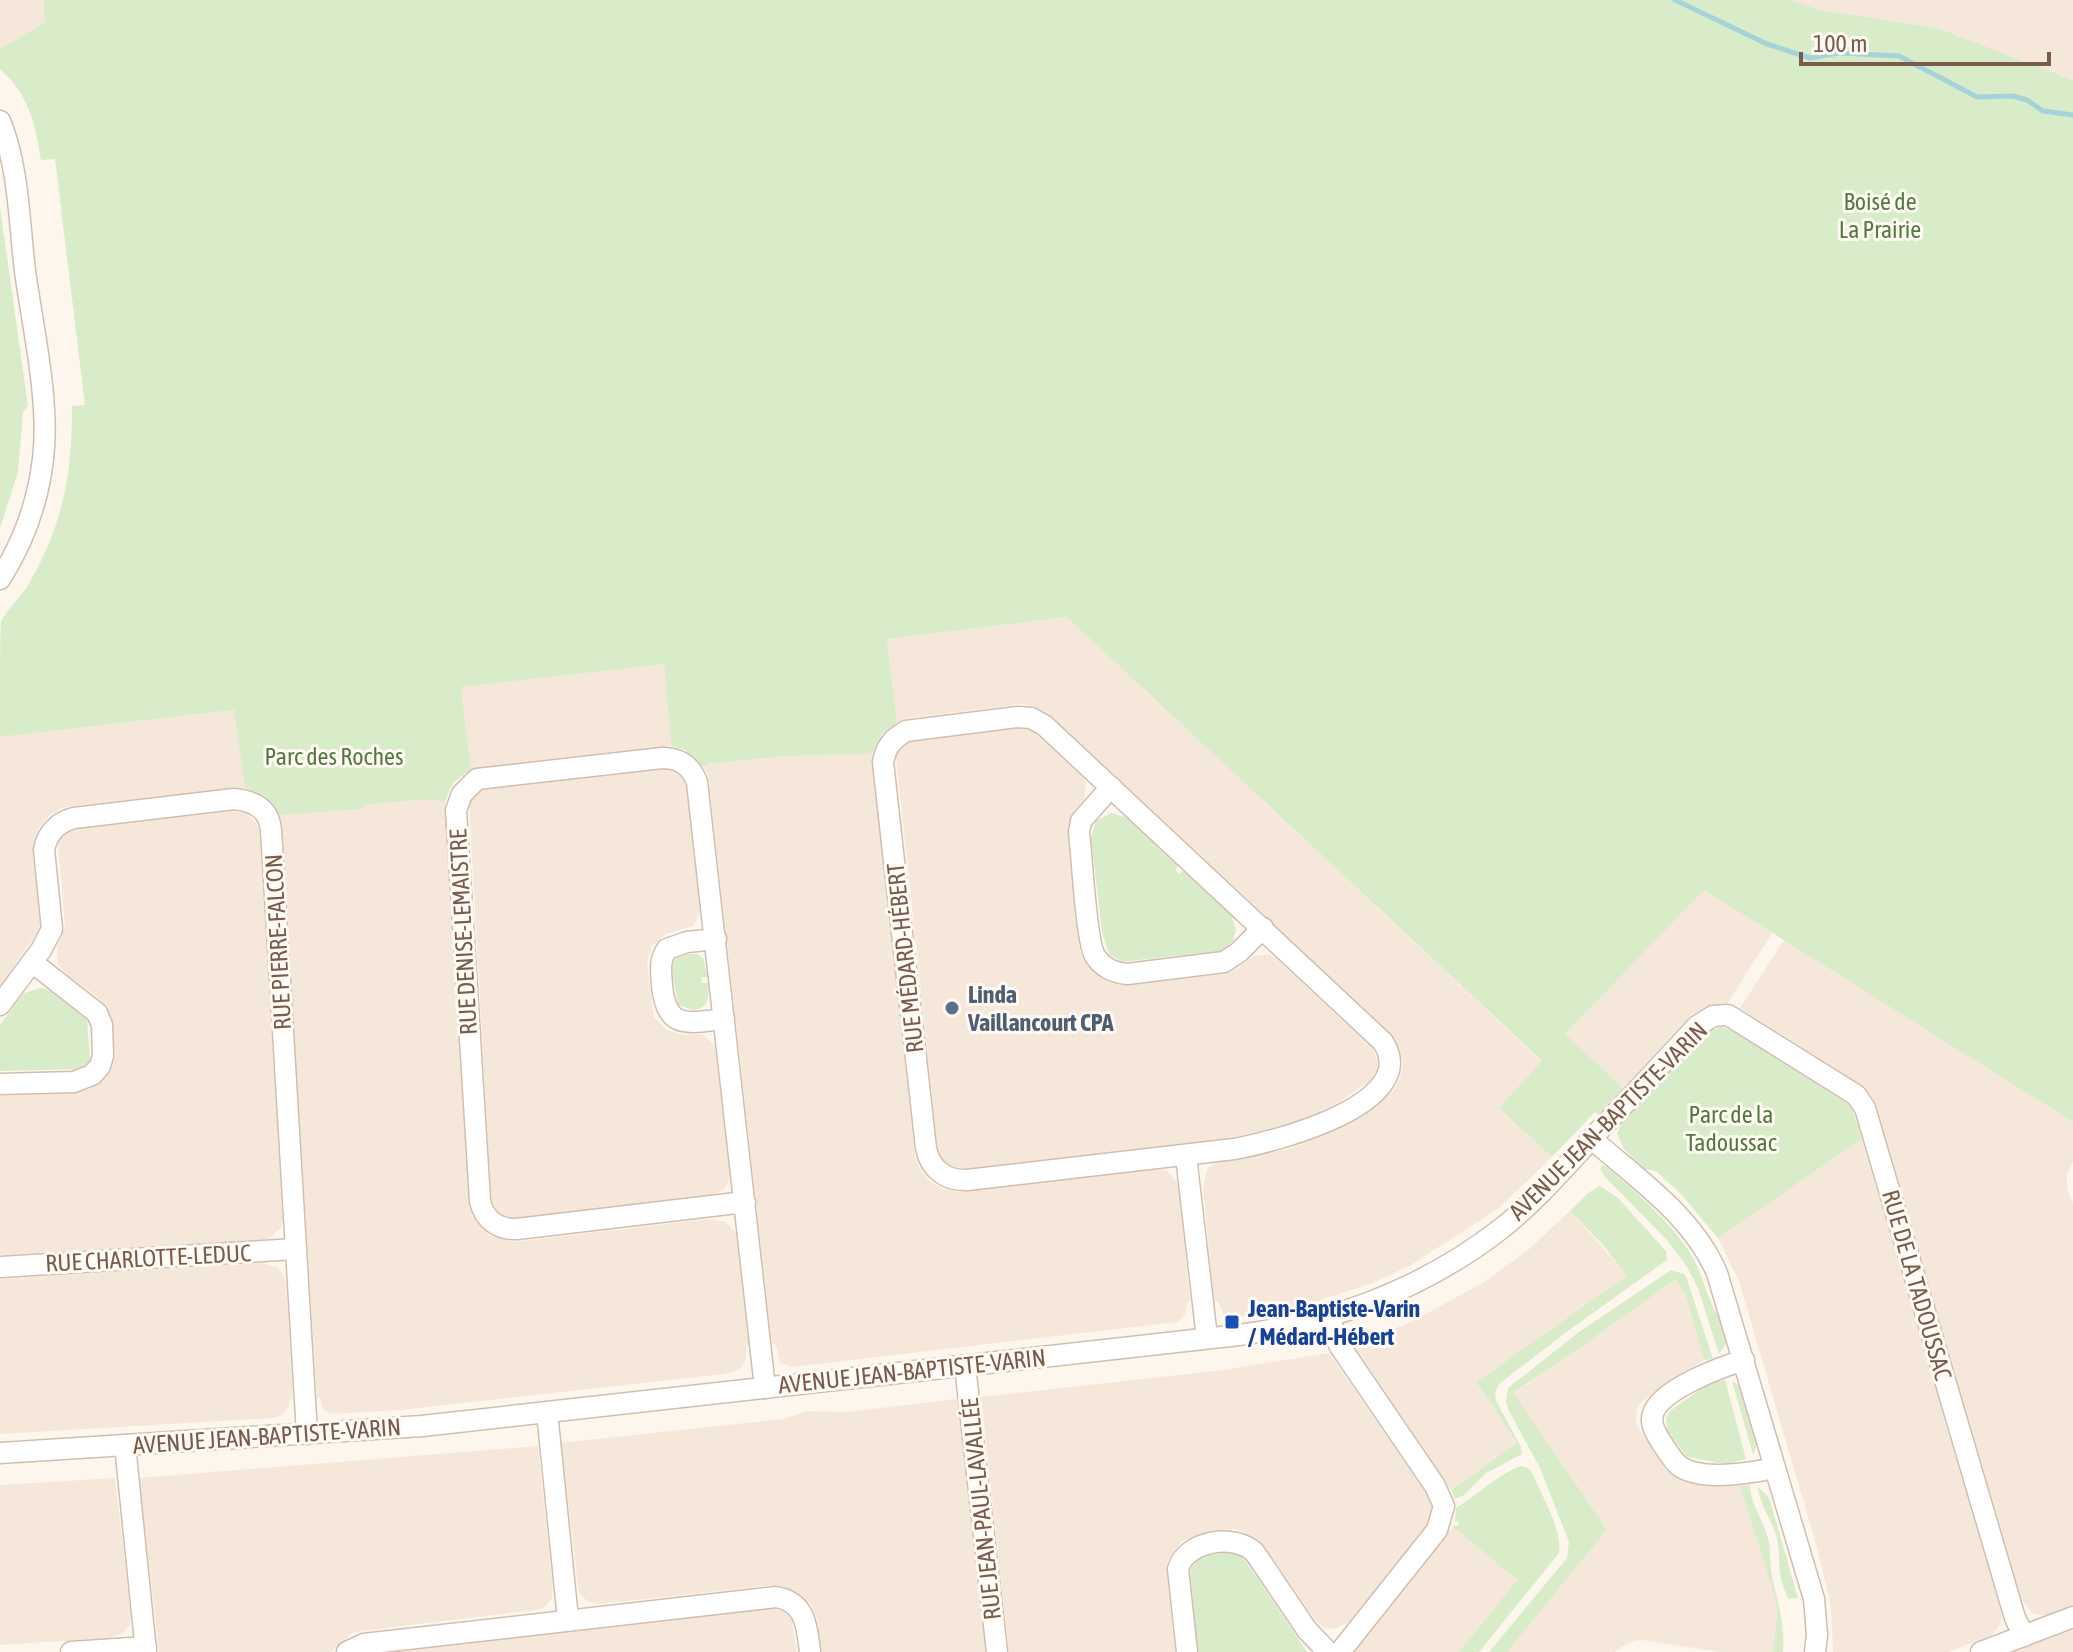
<svg xmlns="http://www.w3.org/2000/svg" width="2073" height="1652" font-family="'Asap Condensed',sans-serif">
<style>
.residential{fill:#f5e8da}
.green{fill:#d8ecc9}
.lines{fill:none;stroke-linecap:round;stroke-linejoin:round}
.stream{stroke:#a5d3da;stroke-width:5}
.minor-casing{stroke:#d1beb0;stroke-width:23}
.minor{stroke:#fff;stroke-width:20}
.service-dot{fill:#5c6f8a;stroke:#fffaf3;stroke-width:3}
.transit-dot{fill:#1a4fb4;stroke:#fffaf3;stroke-width:3}
.labels{text-anchor:middle;dominant-baseline:central;stroke-width:6;stroke-linejoin:round;paint-order:stroke}
.park-label{font-size:24px;fill:#537a41;stroke:#fffaf3}
.street-label{font-size:24px;fill:#7a5c4d;stroke:#fffaf3}
.service-label{font-size:24px;font-weight:bold;fill:#4e5e75;stroke:#fffaf3;text-anchor:start}
.transit-label{font-size:24px;font-weight:bold;fill:#164399;stroke:#fffaf3;text-anchor:start}
</style>
<rect width="100%" height="100%" fill="#fdf6ec"/>
<g class="residential">
<polygon points="0,0 43,0 45,22 0,49"/>
<polygon points="1791,0 2073,0 2073,80 1938,28 1820,10"/>
<polygon points="1068,617 1542,1062 1500,1108 1552,1157 1499,1208 1411,1265 1373,1283 1302,1306 1260,1314 1229,1317 1224,1315 1218,1301 1214,1301 1203,1188 1207,1169 1214,1163 1289,1149 1319,1137 1378,1105 1394,1090 1400,1078 1403,1063 1394,1037 1047,712 1023,704 908,718 897,722 887,639"/>
<polygon points="664,663 671,746 471,769 461,687"/>
<polygon points="235,710 245,788 71,806 61,808 49,816 39,828 34,842 33,860 41,920 39,930 0,986 0,737"/>
<polygon points="1020,728 1033,731 1082,775 1086,783 1084,800 1071,818 1068,830 1080,951 1085,962 1095,973 1109,982 1120,985 1225,974 1235,970 1254,956 1269,954 1277,959 1374,1050 1378,1064 1372,1080 1335,1104 1299,1120 1263,1131 1223,1139 965,1169 948,1165 943,1159 938,1151 896,757 900,747 915,740"/>
<polygon points="873,753 915,1157 920,1169 929,1181 943,1189 958,1192 1157,1169 1167,1171 1178,1183 1190,1302 1187,1303 1185,1315 1177,1322 792,1367 780,1363 776,1345 772,1344 708,774 703,767 709,764 786,756"/>
<polygon points="667,769 681,776 687,787 700,912 693,926 666,934 652,946 647,965 654,1017 667,1030 685,1035 702,1034 715,1046 730,1176 728,1183 724,1190 707,1197 513,1219 504,1216 497,1211 491,1197 469,802 474,795 485,789"/>
<polygon points="418,800 445,801 469,1204 472,1215 489,1235 513,1242 709,1219 726,1222 737,1235 749,1345 746,1346 746,1360 739,1370 724,1374 400,1410 331,1414 323,1409 320,1397 317,1398 280,815 363,809 363,805"/>
<polygon points="234,811 248,814 259,827 283,1221 281,1227 270,1238 263,1240 0,1255 0,1096 89,1090 106,1077 115,1058 111,1017 108,1008 94,994 66,974 58,964 57,947 65,926 58,843 61,836 73,829"/>
<polygon points="1704,890 1772,933 1727,1004 1711,1005 1692,1014 1623,1088 1564,1034"/>
<polygon points="1784,940 2073,1122 2073,1161 2067,1175 2067,1189 2073,1203 2073,1606 2048,1615 2041,1615 2032,1613 2021,1598 1875,1101 1855,1081 1740,1008"/>
<polygon points="1862,1139 2002,1614 2001,1623 1992,1635 1948,1652 1833,1652 1831,1606 1816,1544 1739,1281 1718,1238"/>
<polygon points="1570,1211 1628,1276 1476,1382 1517,1443 1451,1490 1354,1346 1411,1322 1486,1281 1529,1249"/>
<polygon points="262,1263 277,1267 284,1275 286,1282 293,1399 290,1399 289,1406 283,1414 275,1418 0,1434 0,1279"/>
<polygon points="1676,1279 1687,1299 1704,1360 1641,1402 1637,1409 1636,1424 1666,1470 1673,1476 1690,1482 1740,1486 1776,1601 1777,1617 1773,1652 1721,1652 1642,1640 1630,1642 1614,1652 1507,1652 1607,1530 1512,1393 1587,1343"/>
<polygon points="1329,1353 1426,1493 1432,1508 1430,1523 1349,1622 1334,1629 1324,1628 1316,1621 1264,1546 1254,1537 1236,1529 1214,1530 1182,1541 1168,1560 1167,1573 1175,1652 1009,1652 981,1397 1223,1370"/>
<polygon points="957,1399 986,1652 821,1652 818,1622 811,1604 784,1586 774,1585 600,1604 587,1601 579,1593 561,1443 783,1419 808,1411 846,1412"/>
<polygon points="538,1446 553,1591 552,1598 542,1609 362,1631 352,1633 331,1652 159,1652 139,1478"/>
<polygon points="115,1478 131,1616 130,1624 123,1633 110,1638 0,1645 0,1485"/>
<polygon points="1453,1527 1517,1580 1459,1652 1353,1652"/>
<polygon points="773,1608 787,1614 792,1619 797,1652 383,1652"/>
<polygon points="2073,1629 2073,1652 2013,1652"/>
</g>
<g class="green">
<path d="M43 0H1791L1820 10 1938 28 2073 80V1122L1704 890 1565 1034 1623 1088 1598 1114 1595 1112 1552 1157 1499 1108 1542 1061 1067 617 887 639 897 722 881 735 873 753 867 754 787 756 709 764 703 767 685 750 671 746 664 664 461 687 471 769 453 783 445 801 418 800 363 805V809L280 815 264 796 245 788 234 710 0 737C0 719 0 630 1 621 9 607 22 596 30 582 64 521 72 474 72 406L85 405 55 159 41 160C35 123 29 95 0 69V49L45 22Z"/>
<polygon points="0,207 28,406 23,412 18,472 0,528"/>
<polygon points="1111,813 1126,817 1178,866 1175,870 1179,874 1183,870 1231,915 1236,929 1233,941 1221,951 1129,961 1121,961 1109,954 1102,932 1091,838 1096,821"/>
<path d="M688 954H697L703 958 708 977H701L702 983H708C709 996 710 1007 694 1010L678 1005 672 970 675 959Z"/>
<polygon points="41,988 49,990 87,1019 90,1061 79,1069 0,1071 0,1025 24,993"/>
<polygon points="1721,1027 1733,1031 1848,1104 1853,1111 1862,1139 1718,1238 1681,1194 1656,1171 1645,1169 1624,1149 1617,1133 1622,1123 1707,1032"/>
<path d="M1603 1165C1630 1185 1677 1228 1693 1258 1702 1273 1712 1316 1725 1323L1727 1342 1719 1354 1698 1288 1687 1267 1667 1240 1605 1177 1600 1169Z"/>
<polygon points="1600,1186 1617,1197 1666,1251 1667,1260 1572,1328 1499,1384 1495,1392 1496,1401 1521,1447 1522,1454 1485,1474 1464,1495 1455,1499 1451,1490 1517,1443 1476,1382 1627,1276 1603,1245 1570,1211 1588,1193"/>
<polygon points="1671,1270 1684,1274 1687,1279 1713,1359 1704,1360 1687,1299 1676,1279 1587,1343 1513,1392 1607,1530 1507,1652 1489,1652 1567,1558 1569,1542 1540,1468 1509,1411 1506,1402 1508,1388 1579,1332"/>
<polygon points="1725,1380 1746,1459 1725,1464 1687,1457 1667,1430 1666,1417 1670,1411 1709,1383"/>
<polygon points="1732,1381 1743,1389 1758,1440 1753,1454"/>
<path d="M1521 1466 1528 1468 1533 1474C1541 1495 1563 1531 1559 1553L1479 1652H1459L1517 1580 1453 1527 1454 1525 1458 1526 1459 1522 1455 1521 1456 1508C1479 1494 1496 1475 1521 1466Z"/>
<path d="M1750 1485C1751 1504 1760 1515 1766 1532 1772 1546 1769 1562 1772 1577 1778 1603 1785 1625 1783 1652H1773L1777 1617 1776 1601 1740 1486Z"/>
<path d="M1758 1487 1769 1497 1798 1598 1789 1599C1774 1571 1783 1561 1776 1535 1771 1518 1760 1506 1758 1487Z"/>
<polygon points="1231,1552 1239,1554 1247,1563 1307,1652 1198,1652 1190,1569 1202,1556"/>
</g>
<g class="lines">
<polyline class="stream" points="1675,0 1767,44 1810,58 1839,53 1899,56 1977,97 2013,96 2027,100 2043,111 2073,115"/>
<g class="minor-casing">
<g id="minor">
<path d="M0 121C19 167 19 222 25 271 33 329 50 402 43 459 38 502 23 543 0 579"/>
<path d="M1018 717 1031 718 1044 725 1383 1042C1423 1104 1274 1142 1234 1149L967 1180C946 1181 930 1169 926 1148L883 762C886 747 892 739 906 731Z"/>
<path d="M1111 787 1081 821 1079 832C1082 856 1086 941 1095 956 1102 967 1114 973 1127 974L1224 962 1239 952 1263 928"/>
<path d="M716 939 687 942 667 949C659 960 661 971 662 985 666 1030 687 1023 724 1019"/>
<path d="M0 1005 41 950 52 929 44 850C47 833 58 822 74 818L234 799C254 801 269 809 271 830L307 1434"/>
<polyline points="0,1084 74,1082 92,1075 100,1066 103,1056 102,1025 97,1013 32,962"/>
<path d="M1592 1139C1637 1179 1692 1215 1717 1273L1814 1599 1817 1635 1815 1652"/>
<polyline points="1186,1156 1207,1338"/>
<path d="M745 1202 517 1229C499 1230 484 1220 480 1201L456 810 462 794 477 779 662 758C680 758 691 766 697 782 721 984 743 1186 765 1388"/>
<polyline points="0,1267 296,1249"/>
<polyline points="1329,1317 1339,1345 1435,1486 1444,1506 1437,1530 1340,1652"/>
<path d="M1744 1360C1721 1367 1665 1388 1654 1411 1649 1421 1654 1431 1660 1440 1665 1448 1671 1458 1678 1465 1699 1482 1751 1473 1775 1468"/>
<polyline points="965,1366 997,1652"/>
<polyline points="547,1412 568,1619"/>
<polyline points="125,1445 146,1652"/>
<path d="M0 1453 422 1426 1239 1335C1335 1322 1425 1288 1502 1228 1536 1201 1563 1169 1593 1137 1628 1100 1663 1063 1697 1026L1713 1016 1728 1015 1856 1095 1865 1108 2015 1618 2024 1636"/>
<polyline points="71,1652 146,1647"/>
<path d="M347 1652 364 1644 776 1597C806 1602 807 1627 810 1652"/>
<path d="M1187 1652 1178 1569C1186 1540 1236 1533 1255 1553L1307 1630 1328 1652"/>
<polyline points="1981,1652 2073,1617"/>
</g>
</g>
<use href="#minor" class="minor"/>
</g>
<circle class="service-dot" cx="952" cy="1008" r="8"/>
<rect class="transit-dot" x="1224" y="1314" width="16" height="16" rx="4"/>
<g class="labels">
<g class="park-label">
<text x="1880" y="201">Boisé de<tspan x="1880" dy="28">La Prairie</tspan></text>
<text x="334" y="756">Parc des Roches</text>
<text x="1731" y="1114">Parc de la<tspan x="1731" dy="28">Tadoussac</tspan></text>
</g>
<g class="street-label">
<text transform="translate(463 932) rotate(-93)">RUE DENISE-LEMAISTRE</text>
<text transform="translate(278 942) rotate(-93)">RUE PIERRE-FALCON</text>
<text transform="translate(905 958) rotate(-96)">RUE MÉDARD-HÉBERT</text>
<text transform="translate(1608 1121) rotate(-45)">AVENUE JEAN-BAPTISTE-VARIN</text>
<text transform="translate(148 1258) rotate(-3)">RUE CHARLOTTE-LEDUC</text>
<text transform="translate(1917 1285) rotate(74)">RUE DE LA TADOUSSAC</text>
<text transform="translate(912 1371) rotate(-6)">AVENUE JEAN-BAPTISTE-VARIN</text>
<text transform="translate(267 1436) rotate(-4)">AVENUE JEAN-BAPTISTE-VARIN</text>
<text transform="translate(981 1509) rotate(-96)">RUE JEAN-PAUL-LAVALLÉE</text>
</g>
<g class="service-label">
<text x="968" y="994">Linda<tspan x="968" dy="28">Vaillancourt CPA</tspan></text>
</g>
<g class="transit-label">
<text x="1248" y="1308">Jean-Baptiste-Varin<tspan x="1248" dy="28">/ Médard-Hébert</tspan></text>
</g>
</g>
<path d="M1801 52v12h248v-12" fill="none" stroke="#7a5c4d" stroke-width="4"/>
<text x="1813" y="52" font-size="24" fill="#7a5c4d" stroke="#fffaf3" stroke-width="6" paint-order="stroke">100 m</text>
</svg>
